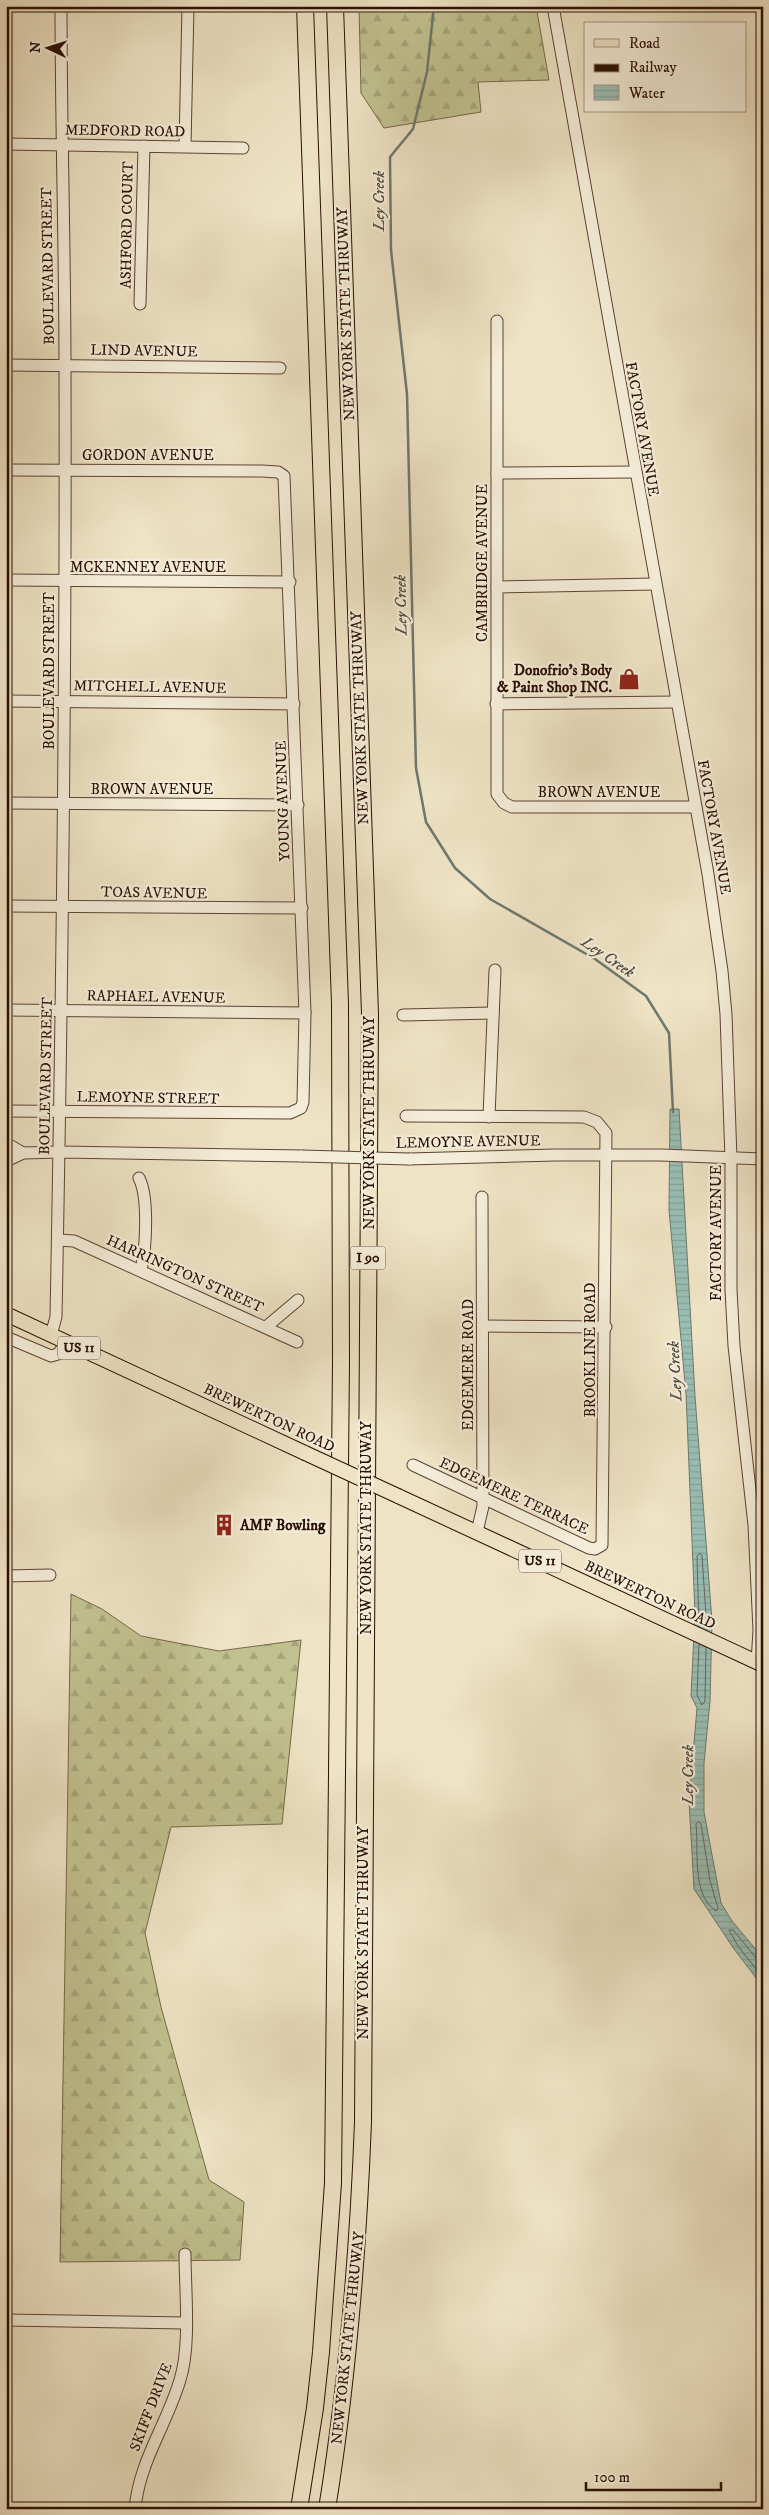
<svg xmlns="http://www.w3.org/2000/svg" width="769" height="2515" font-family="'IM FELL DW Pica',serif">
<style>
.forest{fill:url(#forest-firs);stroke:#766849}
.water{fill:url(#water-rules);stroke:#6d786d}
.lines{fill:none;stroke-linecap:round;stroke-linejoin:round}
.shore{stroke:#62665c;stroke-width:1}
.stream{stroke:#6d786d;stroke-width:2.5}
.minor-casing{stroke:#5c4334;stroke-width:13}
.major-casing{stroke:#2b0e03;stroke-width:16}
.highway-casing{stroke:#2b0e03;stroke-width:18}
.minor{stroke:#f4edd9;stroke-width:11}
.major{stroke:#eee3c5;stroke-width:14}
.highway{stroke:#eee3c5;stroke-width:16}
.rail-casing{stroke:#2b0e03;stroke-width:4.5}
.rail{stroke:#f4edd9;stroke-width:2.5;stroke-dasharray:8;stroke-linecap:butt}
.minor-bridge-casing{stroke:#5c4334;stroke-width:13;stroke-linecap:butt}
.major-bridge-casing{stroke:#2b0e03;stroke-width:16;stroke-linecap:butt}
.minor-bridge{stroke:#f4edd9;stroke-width:11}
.major-bridge{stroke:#eee3c5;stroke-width:14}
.labels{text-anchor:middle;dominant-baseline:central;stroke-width:4.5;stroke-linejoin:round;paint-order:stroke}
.shield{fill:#f4edd9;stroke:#675143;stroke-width:1}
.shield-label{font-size:14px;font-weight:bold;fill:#2b0e03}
.street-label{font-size:15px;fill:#2b0e03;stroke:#f4edd9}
.poi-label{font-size:15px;font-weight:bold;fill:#2b0e03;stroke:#f4edd9;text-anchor:end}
.water-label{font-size:16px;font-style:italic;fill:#524c41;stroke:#f4edd9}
</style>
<defs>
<pattern id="forest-firs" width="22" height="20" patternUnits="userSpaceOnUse" patternTransform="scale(1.25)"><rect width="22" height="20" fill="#c1c18f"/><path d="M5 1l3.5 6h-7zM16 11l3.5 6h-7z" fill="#a6a57a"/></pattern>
<pattern id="water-rules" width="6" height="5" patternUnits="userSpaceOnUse" patternTransform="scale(1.25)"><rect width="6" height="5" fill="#99beb4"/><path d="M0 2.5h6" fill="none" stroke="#84a299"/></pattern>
</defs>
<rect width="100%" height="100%" fill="#eee3c5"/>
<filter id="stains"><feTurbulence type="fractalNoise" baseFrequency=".004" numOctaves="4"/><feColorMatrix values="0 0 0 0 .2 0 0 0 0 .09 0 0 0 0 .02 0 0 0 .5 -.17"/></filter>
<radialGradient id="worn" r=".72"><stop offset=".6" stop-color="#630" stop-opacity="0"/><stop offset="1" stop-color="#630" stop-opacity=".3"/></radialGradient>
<g class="forest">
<polygon points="359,6 536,6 549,80 478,82 481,112 384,128 361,93"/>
<polygon points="71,1594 102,1609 141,1636 219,1651 301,1640 282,1824 171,1827 145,1933 161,2007 209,2180 244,2202 240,2260 60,2262"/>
</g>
<polygon class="water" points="670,1109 679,1109 695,1396 712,1621 710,1701 704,1763 704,1812 721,1903 732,1921 763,1958 763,1987 734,1949 694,1889 689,1801 697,1708 691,1696 695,1614 686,1393 669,1210"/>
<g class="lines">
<g class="shore">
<polyline points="699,1627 697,1556 700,1553 702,1556 707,1630"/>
<polyline points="699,1644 697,1695 702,1705 705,1701 706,1648"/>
<path d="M699 1822 701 1824 710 1881 718 1908 716 1911C691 1894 699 1851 696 1824Z"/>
<polyline points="763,1960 757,1959 733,1930 729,1930 738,1946 763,1978"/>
</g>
<polyline class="stream" points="434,6 427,72 413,129 390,157 391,250 407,394 416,768 426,822 455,868 490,899 595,959 646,996 669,1033 673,1112"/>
<g class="minor-casing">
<g id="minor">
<polyline points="553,6 708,874 722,971 726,1014 731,1159 731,1289 734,1346 754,1525 759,1630 757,1663"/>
<polyline points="6,144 243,148"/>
<polyline points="185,146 188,6"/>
<polyline points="140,304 144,146"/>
<polyline points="497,321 497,794 504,803 512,807 695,807"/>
<polyline points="6,365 280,368"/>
<polyline points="6,470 262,471 278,472 284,476 305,1013 303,1102 301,1108 290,1113 6,1111"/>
<polyline points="497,473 634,472"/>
<polyline points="6,580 290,582"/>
<polyline points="497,587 655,584"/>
<polyline points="6,701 294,704"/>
<polyline points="496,704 676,702"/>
<polyline points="6,803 298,805"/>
<polyline points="6,906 302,908"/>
<polyline points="6,1010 305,1013"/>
<polyline points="403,1015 493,1013"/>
<polyline points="406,1116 584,1117 597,1122 606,1133 602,1545 595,1549 589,1548 413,1465"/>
<polyline points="489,1117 495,970"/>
<polyline points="6,1146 11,1146 23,1153"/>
<polyline points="409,1159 555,1155 661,1155 763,1159"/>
<polyline points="6,1161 23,1153 60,1152 302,1156"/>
<path d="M139 1178C149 1197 146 1249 141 1270"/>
<polyline points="58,1240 74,1241 297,1342"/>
<polyline points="483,1326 606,1327"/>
<polyline points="266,1327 298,1300"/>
<path d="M51 1335 56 1317C62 1001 66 685 65 369 65 248 61 127 61 6"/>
<polyline points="6,1337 51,1356 58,1354 67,1342"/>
<polyline points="477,1532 483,1506 482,1197"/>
<polyline points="6,1576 50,1575"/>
<polyline points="6,2320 185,2323"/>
<path d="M135 2509C139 2462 167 2424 180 2380 191 2345 185 2291 185 2254"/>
</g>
</g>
<g class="major-casing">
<g id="major">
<polyline points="6,1314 305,1453"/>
<polyline points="398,1496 763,1665"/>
</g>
</g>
<g class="highway-casing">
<g id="highway">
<polyline points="299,2509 315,2408 321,2352 333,2183 341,1363 340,1004 305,6"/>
<path d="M327 2509C348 2379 358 2253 363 2122L370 1014 335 6"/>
</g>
</g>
<use href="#minor" class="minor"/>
<use href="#major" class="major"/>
<use href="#highway" class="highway"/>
<g class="rail-casing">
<polyline id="rail" points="763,12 759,115 763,182"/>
</g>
<use href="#rail" class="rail"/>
<g class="minor-bridge-casing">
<polyline id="minor-bridge" points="302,1156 409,1159"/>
</g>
<g class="major-bridge-casing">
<polyline id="major-bridge" points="305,1453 398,1496"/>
</g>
<use href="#minor-bridge" class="minor-bridge"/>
<use href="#major-bridge" class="major-bridge"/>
</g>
<defs>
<g id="shop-bare" transform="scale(1.725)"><path d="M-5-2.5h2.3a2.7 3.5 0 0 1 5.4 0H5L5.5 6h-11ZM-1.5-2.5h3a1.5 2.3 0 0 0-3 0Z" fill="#8f2418" stroke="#f4edd9" stroke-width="2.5" paint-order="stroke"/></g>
<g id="building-bare" transform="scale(1.725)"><path d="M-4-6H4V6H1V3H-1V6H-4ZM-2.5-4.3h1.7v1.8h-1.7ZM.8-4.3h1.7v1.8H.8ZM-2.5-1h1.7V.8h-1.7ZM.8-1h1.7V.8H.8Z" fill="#8f2418" stroke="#f4edd9" stroke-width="2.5" paint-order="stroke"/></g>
</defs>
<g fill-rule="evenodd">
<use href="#shop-bare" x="629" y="679"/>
<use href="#building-bare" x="224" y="1525"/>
</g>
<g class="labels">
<g class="shield">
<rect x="350.5" y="1246.5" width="35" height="23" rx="4"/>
<rect x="58" y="1336.5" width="42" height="23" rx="4"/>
<rect x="519" y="1549.5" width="42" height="23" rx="4"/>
</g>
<g class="shield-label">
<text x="368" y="1258">I 90</text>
<text x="79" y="1348">US 11</text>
<text x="540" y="1561">US 11</text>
</g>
<g class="street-label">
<text transform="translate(125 131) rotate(1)">MEDFORD ROAD</text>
<text transform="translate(127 225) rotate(-89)">ASHFORD COURT</text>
<text transform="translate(48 266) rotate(-91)">BOULEVARD STREET</text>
<text transform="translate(346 314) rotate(-92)">NEW YORK STATE THRUWAY</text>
<text transform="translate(144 351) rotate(1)">LIND AVENUE</text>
<text transform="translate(642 429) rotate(80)">FACTORY AVENUE</text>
<text x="148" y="455">GORDON AVENUE</text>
<text transform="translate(482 563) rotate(-90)">CAMBRIDGE AVENUE</text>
<text x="148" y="567">MCKENNEY AVENUE</text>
<text transform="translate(49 671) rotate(-90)">BOULEVARD STREET</text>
<text transform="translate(150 687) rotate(1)">MITCHELL AVENUE</text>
<text transform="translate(360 718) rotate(-92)">NEW YORK STATE THRUWAY</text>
<text x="152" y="789">BROWN AVENUE</text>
<text x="599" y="792">BROWN AVENUE</text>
<text transform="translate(283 801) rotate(-92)">YOUNG AVENUE</text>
<text transform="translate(714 827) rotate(80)">FACTORY AVENUE</text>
<text transform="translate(154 893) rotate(1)">TOAS AVENUE</text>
<text transform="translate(156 997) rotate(1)">RAPHAEL AVENUE</text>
<text transform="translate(46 1076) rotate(-89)">BOULEVARD STREET</text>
<text transform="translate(148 1098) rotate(1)">LEMOYNE STREET</text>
<text transform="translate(369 1123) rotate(-90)">NEW YORK STATE THRUWAY</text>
<text transform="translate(468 1142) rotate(-1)">LEMOYNE AVENUE</text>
<text transform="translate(716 1233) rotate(-90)">FACTORY AVENUE</text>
<text transform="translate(185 1274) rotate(24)">HARRINGTON STREET</text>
<text transform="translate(590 1350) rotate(-90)">BROOKLINE ROAD</text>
<text transform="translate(468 1365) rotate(-90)">EDGEMERE ROAD</text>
<text transform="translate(269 1418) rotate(25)">BREWERTON ROAD</text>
<text transform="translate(514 1496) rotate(25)">EDGEMERE TERRACE</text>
<text transform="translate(366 1528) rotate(-90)">NEW YORK STATE THRUWAY</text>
<text transform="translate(650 1595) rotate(25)">BREWERTON ROAD</text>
<text transform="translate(363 1933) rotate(-90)">NEW YORK STATE THRUWAY</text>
<text transform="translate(348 2338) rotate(-84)">NEW YORK STATE THRUWAY</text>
<text transform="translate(151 2407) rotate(-69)">SKIFF DRIVE</text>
</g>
<g class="poi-label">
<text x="612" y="670">Donofrio's Body<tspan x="612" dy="17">&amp; Paint Shop INC.</tspan></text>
<text x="240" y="1525" text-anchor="start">AMF Bowling</text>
</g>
<g class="water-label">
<text transform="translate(379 201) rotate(-90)">Ley Creek</text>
<text transform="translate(401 605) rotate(-91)">Ley Creek</text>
<text transform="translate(608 957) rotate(34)">Ley Creek</text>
<text transform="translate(675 1371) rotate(-93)">Ley Creek</text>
<text transform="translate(688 1775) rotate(-90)">Ley Creek</text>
</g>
</g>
<rect width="769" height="2515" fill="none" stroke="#eee3c5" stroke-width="25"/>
<rect x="8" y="8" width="754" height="2500" fill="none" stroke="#2b0e03" stroke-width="2.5"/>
<rect x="12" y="12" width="744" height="2490" fill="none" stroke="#2b0e03"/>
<rect x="584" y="22" width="162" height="90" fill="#f4edd9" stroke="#a49483"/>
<rect x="594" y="39" width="25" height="8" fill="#eee3c5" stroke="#a49483"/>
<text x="629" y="48" font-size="15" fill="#2b0e03">Road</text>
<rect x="594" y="64" width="25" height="8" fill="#2b0e03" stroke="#a49483"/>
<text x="629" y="72" font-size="15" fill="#2b0e03">Railway</text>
<rect x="594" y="85" width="25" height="15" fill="url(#water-rules)" stroke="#a49483"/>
<text x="629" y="98" font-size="15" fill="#2b0e03">Water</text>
<g transform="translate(48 48) rotate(274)" stroke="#f4edd9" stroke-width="4" paint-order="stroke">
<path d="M0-4L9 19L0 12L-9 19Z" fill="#2b0e03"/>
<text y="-8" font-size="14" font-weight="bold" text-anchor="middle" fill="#2b0e03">N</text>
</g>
<path d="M586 2482v8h135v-8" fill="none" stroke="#2b0e03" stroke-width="2.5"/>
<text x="594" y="2482" font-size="15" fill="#2b0e03" stroke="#f4edd9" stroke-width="4" paint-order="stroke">100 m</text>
<rect width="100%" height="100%" filter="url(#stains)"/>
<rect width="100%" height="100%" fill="url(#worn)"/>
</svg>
